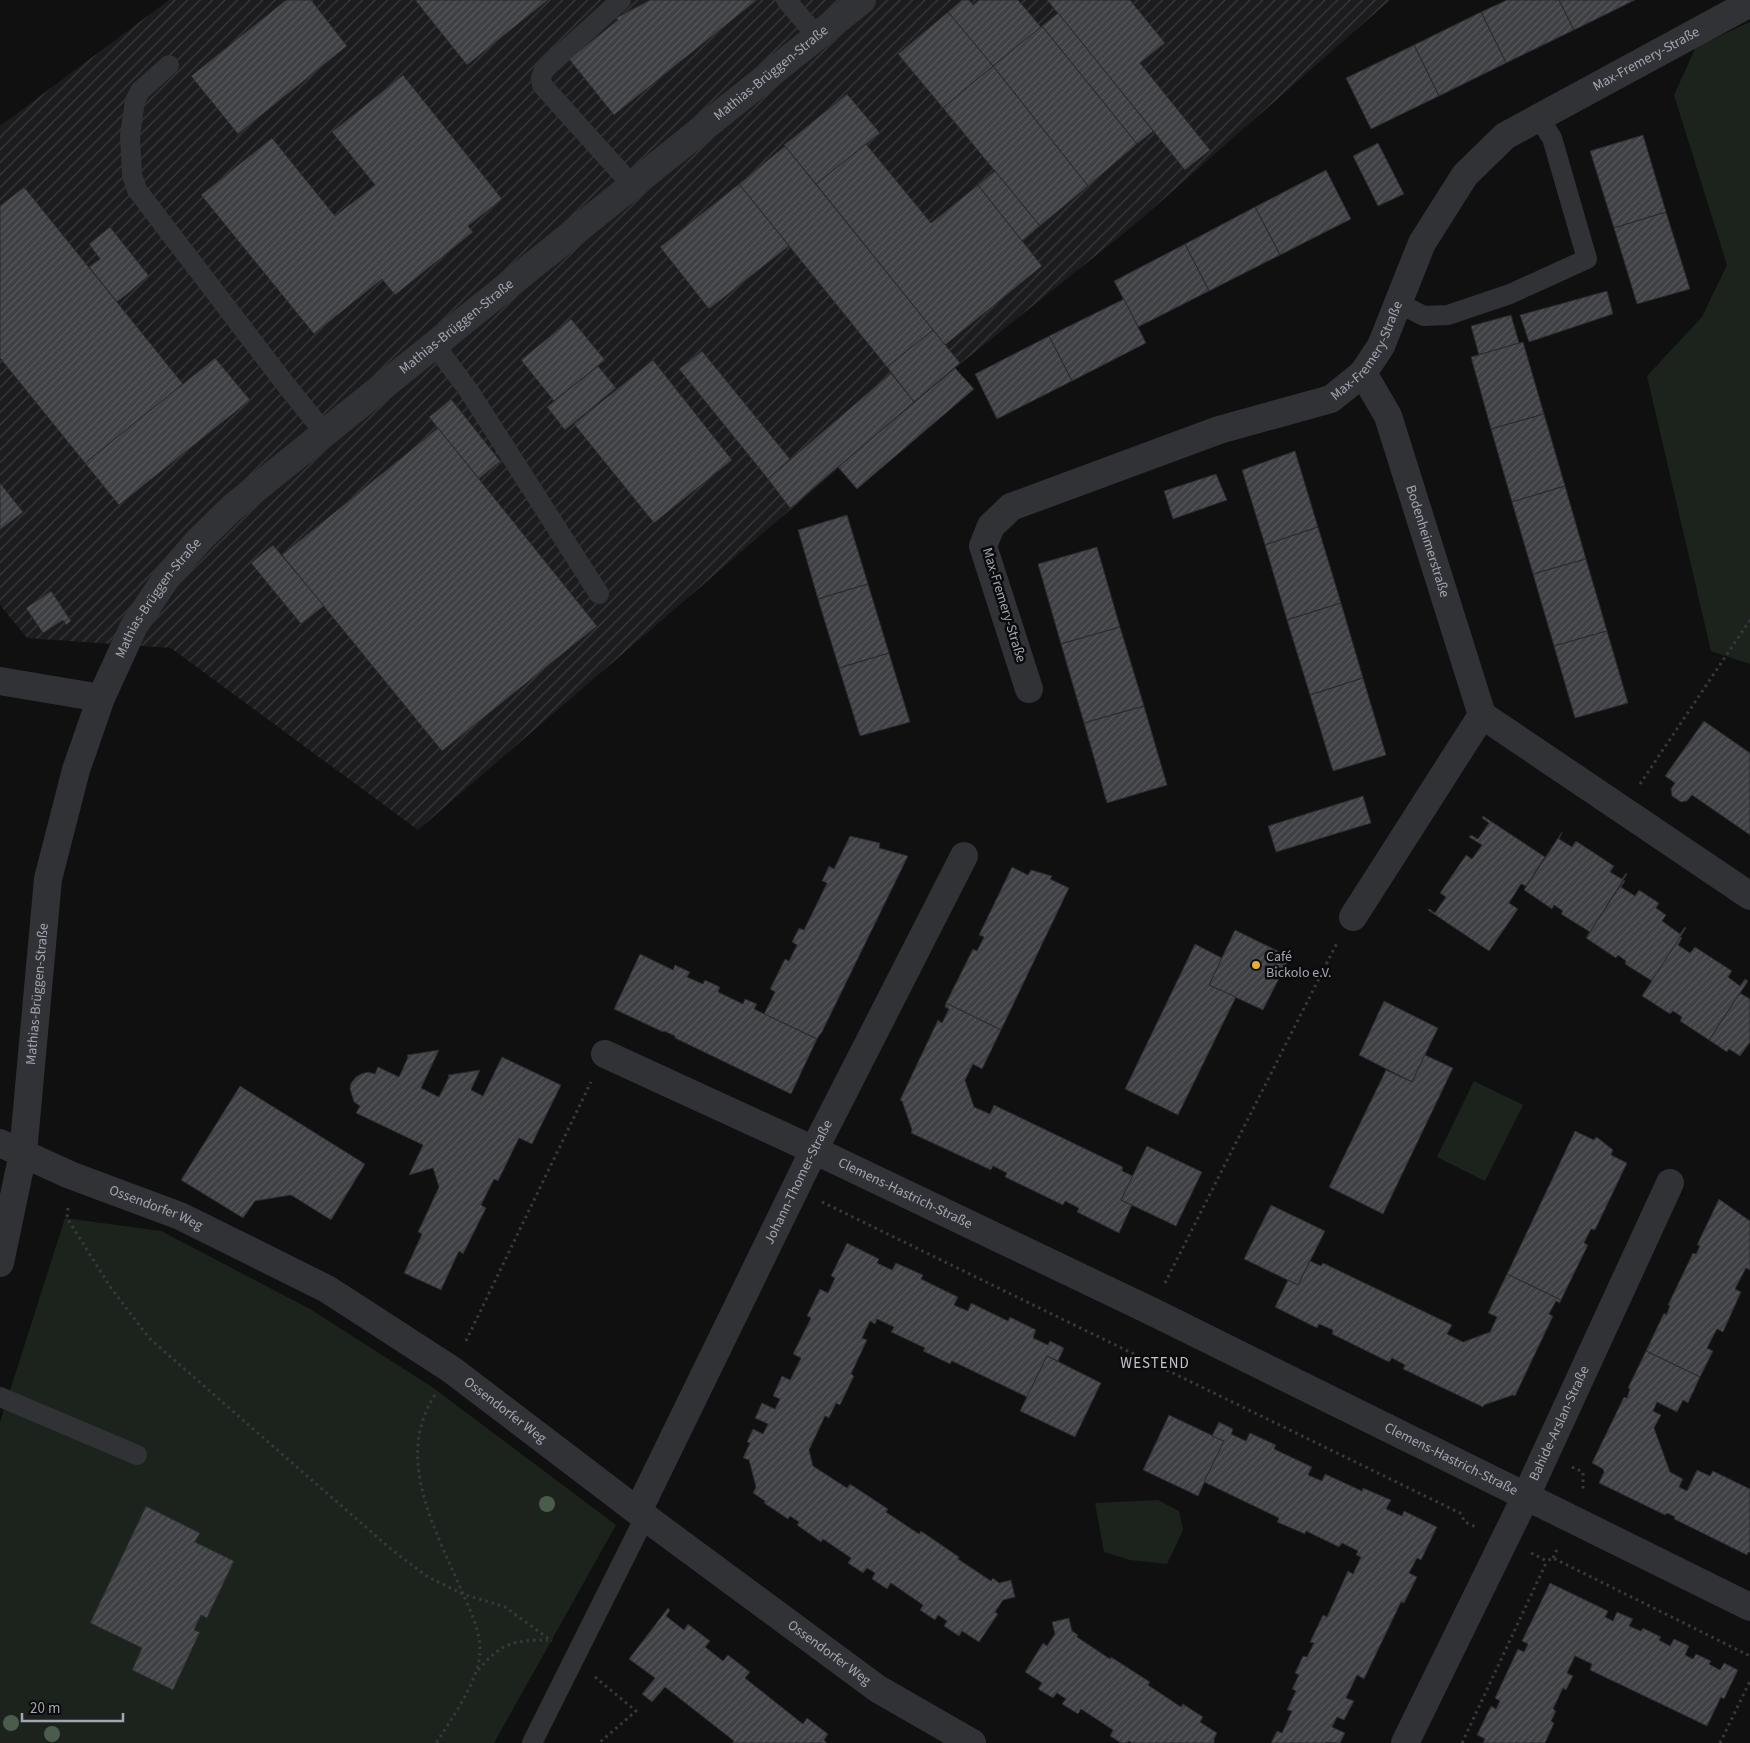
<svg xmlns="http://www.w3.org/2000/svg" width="1750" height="1743" font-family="'Source Sans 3',sans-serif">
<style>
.industrial{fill:url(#industrial-furrows)}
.green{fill:#1c231d}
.building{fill:url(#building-hatch);stroke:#2a2a2d}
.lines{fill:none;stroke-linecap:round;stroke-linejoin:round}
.path{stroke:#37393d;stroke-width:3;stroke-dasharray:2.5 4;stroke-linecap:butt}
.service{stroke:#313236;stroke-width:20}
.minor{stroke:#313236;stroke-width:28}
.tertiary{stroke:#313236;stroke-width:28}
.tree{fill:#4a5c4c}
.poi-dot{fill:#e5ad34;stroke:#0b0b0c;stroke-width:2}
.labels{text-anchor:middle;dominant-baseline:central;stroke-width:5;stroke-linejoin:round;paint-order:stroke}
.street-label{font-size:14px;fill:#a2a6b1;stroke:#0b0b0c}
.poi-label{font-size:14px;fill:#a2a6b1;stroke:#0b0b0c;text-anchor:start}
.neighbourhood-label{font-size:15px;letter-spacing:1px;fill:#c2c5cd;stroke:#0b0b0c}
</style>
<defs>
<pattern id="industrial-furrows" width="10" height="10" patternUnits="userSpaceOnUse" patternTransform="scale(1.25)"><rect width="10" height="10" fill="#1c1c1e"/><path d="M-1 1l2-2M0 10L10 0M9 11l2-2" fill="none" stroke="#3a3a3c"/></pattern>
<pattern id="building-hatch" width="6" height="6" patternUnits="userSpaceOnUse" patternTransform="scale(1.25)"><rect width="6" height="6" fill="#3f4044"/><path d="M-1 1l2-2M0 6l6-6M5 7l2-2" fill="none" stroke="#58595d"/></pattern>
</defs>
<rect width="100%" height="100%" fill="#101011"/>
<polygon class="industrial" points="169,0 1390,0 1133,226 955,368 418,830 171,648 27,638 0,605 0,126"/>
<g class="green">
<polygon points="1750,22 1750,664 1711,651 1647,376 1702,317 1727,265 1674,95 1696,47"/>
<polygon points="1474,1081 1523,1105 1485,1181 1437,1157"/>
<polygon points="65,1218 161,1231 310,1309 432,1387 616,1525 494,1743 0,1743 0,1422"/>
<polygon points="1158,1500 1179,1511 1183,1530 1167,1564 1130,1560 1104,1552 1095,1503"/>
</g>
<g class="building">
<polygon points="286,0 311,0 347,46 238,134 191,76"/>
<polygon points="415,0 548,0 467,65"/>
<polygon points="650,0 757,0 614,115 569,59 618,20 616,18"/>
<polygon points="962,0 969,0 973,5 979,0 1018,0 1041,27 993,66 948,12"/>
<polygon points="1047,0 1130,0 1165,43 1140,63 1210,150 1185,170"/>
<polygon points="1507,0 1559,0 1574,30 1506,63 1481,12"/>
<polygon points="1559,0 1635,0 1574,30"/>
<polygon points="948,12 993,66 943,108 898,54"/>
<polygon points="1481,12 1506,63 1439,96 1414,45"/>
<polygon points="1058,13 1153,131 1137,144 1042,26"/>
<polygon points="1042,26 1137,144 1088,186 993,66"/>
<polygon points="1414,45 1439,96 1371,129 1346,78"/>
<polygon points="993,66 1088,186 1040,226 943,108"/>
<polygon points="403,75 502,199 468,226 473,232 395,295 382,279 314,334 201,195 272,138 335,216 375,185 332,132"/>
<polygon points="847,94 880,133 816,184 784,145"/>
<polygon points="1643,135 1666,212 1614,228 1590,151"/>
<polygon points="1378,143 1404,194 1378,206 1353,156"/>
<polygon points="866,144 931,223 978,185 1042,266 945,345 816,184"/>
<polygon points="785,146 933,330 887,367 739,184"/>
<polygon points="1326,170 1351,219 1280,255 1255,207"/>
<polygon points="995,171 1040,226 1022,241 978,185"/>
<polygon points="739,184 789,246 709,309 660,247"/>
<polygon points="24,187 183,384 85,463 0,358 0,206"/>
<polygon points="1255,207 1280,255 1209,291 1185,244"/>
<polygon points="1666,212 1690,289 1637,304 1614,228"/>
<polygon points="110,227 149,276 117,302 89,267 100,259 89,244"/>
<polygon points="1185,244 1209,291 1138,327 1114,281"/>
<polygon points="1607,291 1613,314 1529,342 1520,315"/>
<polygon points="1124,299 1146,343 1072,381 1049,336"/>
<polygon points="1511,315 1519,343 1479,355 1471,326"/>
<polygon points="571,319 605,360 554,401 521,360"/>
<polygon points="933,330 960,363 914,402 887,367"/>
<polygon points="1049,336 1072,381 997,419 975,374"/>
<polygon points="1523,342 1544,414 1491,429 1471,357"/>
<polygon points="702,351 790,459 768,479 679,369"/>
<polygon points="215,358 250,400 119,505 85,463"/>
<polygon points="653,360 732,460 654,523 574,424"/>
<polygon points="598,366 616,388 565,430 547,407"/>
<polygon points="955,368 974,389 857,489 838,467"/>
<polygon points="891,373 914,402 790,508 768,479"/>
<polygon points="451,399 500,461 479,479 429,417"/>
<polygon points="1544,414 1565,486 1512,502 1491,429"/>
<polygon points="438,428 597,626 442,751 282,555"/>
<polygon points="1295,451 1318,527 1265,545 1242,470"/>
<polygon points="1216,474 1227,500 1173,519 1164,491"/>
<polygon points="0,483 23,512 0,530"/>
<polygon points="1565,486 1586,559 1533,574 1512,502"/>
<polygon points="847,515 868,584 818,599 798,530"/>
<polygon points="1318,527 1341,603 1287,620 1265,545"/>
<polygon points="273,545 324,606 301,624 251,563"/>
<polygon points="1097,547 1120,627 1061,644 1038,564"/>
<polygon points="1586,559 1607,631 1554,646 1533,574"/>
<polygon points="868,584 889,653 839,668 818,599"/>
<polygon points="51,591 71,621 66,625 63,620 43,633 26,608"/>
<polygon points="1341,603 1363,678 1310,695 1287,620"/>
<polygon points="1120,627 1144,706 1084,723 1061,644"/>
<polygon points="1607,631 1628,703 1575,718 1554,646"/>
<polygon points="889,653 910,722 860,736 839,668"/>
<polygon points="1363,678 1386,755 1333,771 1310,695"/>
<polygon points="1144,706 1167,785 1107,803 1084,723"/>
<polygon points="1704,721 1750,753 1750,835 1692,795 1687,801 1681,802 1672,796 1671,789 1675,783 1665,776"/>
<polygon points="1363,796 1371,823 1276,852 1268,826"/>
<polygon points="1483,816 1545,857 1526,886 1521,884 1509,903 1518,909 1489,951 1428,910 1429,909 1435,913 1446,897 1440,893 1466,855 1472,859 1482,845 1469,837 1471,835 1478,839 1489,823 1482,818"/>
<polygon points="1562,832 1559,839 1572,847 1576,841 1614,866 1610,872 1622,879 1626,873 1627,874 1590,932 1561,914 1563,911 1554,905 1552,909 1524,890"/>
<polygon points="850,836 880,843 879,848 908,856 821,1034 820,1034 817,1039 764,1014 775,992 770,989 785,959 789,961 797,945 792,942 799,928 804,930 827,883 822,881 829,866 834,869"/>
<polygon points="1012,867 1028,875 1031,870 1052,876 1050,879 1069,888 1001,1030 946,1003 973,949 977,951 984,937 979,935"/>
<polygon points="1624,880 1625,881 1621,887 1635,896 1639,890 1659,903 1656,908 1666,915 1662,921 1680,934 1685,927 1686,928 1652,981 1625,964 1626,961 1618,955 1616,958 1586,938"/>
<polygon points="1235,930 1290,957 1263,1010 1209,985"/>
<polygon points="1680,937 1682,938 1678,945 1690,953 1695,947 1732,971 1728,977 1740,986 1745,979 1748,981 1709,1040 1680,1021 1682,1017 1673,1011 1670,1014 1642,996"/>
<polygon points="1195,944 1222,958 1209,985 1236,997 1178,1115 1125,1089"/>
<polygon points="640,954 673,970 675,965 690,972 687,977 703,984 705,980 720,987 718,992 743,1004 745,999 757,1004 754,1009 817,1039 791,1094 675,1038 675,1036 664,1031 663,1032 614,1009"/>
<polygon points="1740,993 1750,999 1750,1042 1740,1056 1729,1049 1727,1052 1709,1040"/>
<polygon points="1384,1001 1438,1028 1412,1082 1359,1055"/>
<polygon points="946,1003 1001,1030 982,1069 973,1064 965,1080 974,1107 990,1114 994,1105 1123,1167 1122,1171 1133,1176 1121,1200 1132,1205 1119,1233 1077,1212 1079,1208 1065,1201 1063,1205 1005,1177 1007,1173 993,1166 991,1170 911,1133 912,1130 902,1101 900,1100 938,1020 942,1023 949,1009 945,1007"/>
<polygon points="439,1050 421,1088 439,1097 449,1077 448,1075 480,1070 471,1090 483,1096 502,1057 561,1085 532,1144 519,1138 498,1181 494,1179 481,1205 486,1208 463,1254 459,1251 441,1290 404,1273 422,1234 418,1232 439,1187 433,1168 409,1175 423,1145 356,1113 360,1106 354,1102 350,1089 351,1083 356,1077 361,1074 368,1072 375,1074 378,1067 399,1077 408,1057 407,1055"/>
<polygon points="1425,1055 1453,1068 1383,1214 1329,1187 1386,1070 1412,1082"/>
<polygon points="240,1086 365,1164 331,1220 291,1195 255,1201 243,1218 181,1180"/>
<polygon points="1575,1131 1594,1140 1596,1137 1598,1138 1613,1150 1611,1155 1627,1163 1595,1230 1591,1229 1584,1243 1588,1245 1561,1300 1507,1274"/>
<polygon points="1147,1146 1202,1172 1176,1226 1121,1200"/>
<polygon points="1719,1199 1750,1221 1750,1270 1746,1268 1735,1289 1741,1292 1723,1332 1717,1329 1707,1348 1713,1351 1700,1377 1646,1351 1664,1313 1666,1315 1670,1306 1668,1305 1693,1253 1696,1254 1700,1246 1697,1245"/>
<polygon points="1271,1205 1325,1231 1298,1285 1244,1259"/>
<polygon points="847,1243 879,1259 877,1263 892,1270 896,1263 923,1275 921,1279 958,1297 954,1305 968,1311 971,1303 1008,1321 1010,1317 1036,1330 1033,1338 1048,1345 1050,1341 1064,1348 1058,1361 1047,1356 1027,1397 952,1361 950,1364 923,1351 925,1348 891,1332 894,1327 877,1319 875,1324 870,1321 862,1338 867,1340 851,1374 854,1376 840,1405 836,1403 829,1418 825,1416 809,1450 813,1466 847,1488 850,1484 888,1509 886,1512 919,1534 921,1531 959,1557 958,1559 991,1581 993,1578 999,1583 1011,1580 1015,1597 1003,1600 995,1612 998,1614 979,1642 962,1631 959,1636 944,1626 947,1621 938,1615 935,1620 920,1610 923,1605 891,1583 887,1589 872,1579 875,1573 867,1568 863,1573 848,1563 851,1558 823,1539 821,1542 797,1525 799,1522 790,1516 788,1519 764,1503 765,1501 753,1493 756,1487 749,1460 743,1458 750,1443 747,1442 753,1429 763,1434 768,1424 755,1418 762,1403 775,1409 780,1399 773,1396 782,1376 790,1380 801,1358 793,1354 811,1318 807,1316 820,1289 828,1293 835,1278 831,1276"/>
<polygon points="1310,1261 1321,1266 1323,1263 1452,1325 1447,1334 1463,1342 1490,1332 1497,1317 1488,1313 1507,1274 1561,1300 1560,1303 1556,1301 1549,1314 1553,1316 1515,1396 1513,1395 1484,1405 1483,1407 1403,1369 1405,1365 1392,1358 1389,1362 1332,1334 1333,1330 1319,1324 1317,1328 1275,1307 1288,1280 1298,1285"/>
<polygon points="1646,1351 1700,1377 1688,1403 1683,1400 1677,1412 1657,1402 1653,1411 1661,1415 1654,1428 1670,1472 1683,1479 1679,1487 1687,1491 1697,1470 1710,1476 1713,1471 1750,1489 1750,1553 1748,1552 1747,1555 1674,1519 1675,1517 1667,1513 1665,1515 1599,1483 1604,1472 1603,1469 1592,1463 1624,1397 1627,1398 1630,1389 1628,1388"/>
<polygon points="1047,1356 1101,1383 1075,1437 1020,1411"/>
<polygon points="1169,1415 1224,1441 1198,1496 1143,1470"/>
<polygon points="1219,1422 1233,1429 1231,1434 1246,1441 1250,1433 1276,1445 1274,1449 1312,1467 1308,1475 1322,1481 1325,1474 1362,1491 1363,1488 1391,1500 1386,1509 1402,1516 1404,1511 1437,1527 1421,1560 1417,1558 1409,1573 1417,1577 1404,1603 1401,1602 1364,1679 1357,1675 1346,1698 1354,1701 1344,1720 1337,1717 1332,1727 1345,1733 1340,1743 1326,1742 1325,1743 1271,1743 1277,1731 1282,1733 1292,1711 1287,1710 1296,1691 1292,1689 1299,1675 1295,1673 1303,1656 1307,1657 1314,1643 1310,1642 1323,1615 1327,1617 1348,1571 1353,1574 1361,1557 1356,1555 1358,1551 1342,1543 1339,1547 1306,1531 1305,1534 1277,1522 1279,1518 1204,1482 1224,1441 1212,1436"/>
<polygon points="146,1506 200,1533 195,1542 234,1561 207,1618 201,1615 194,1630 200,1632 173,1690 132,1670 142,1648 90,1623"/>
<polygon points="1550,1583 1608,1611 1605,1617 1613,1621 1617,1612 1633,1619 1629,1626 1641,1631 1643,1628 1661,1637 1659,1640 1670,1646 1674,1639 1689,1646 1685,1655 1693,1659 1696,1654 1711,1661 1709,1664 1720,1670 1724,1663 1738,1670 1724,1699 1721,1697 1707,1726 1590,1670 1592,1664 1575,1656 1567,1673 1573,1676 1566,1690 1563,1688 1553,1709 1556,1711 1551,1721 1554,1723 1545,1743 1483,1743 1485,1739 1477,1735 1491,1706 1496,1709 1500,1701 1495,1698 1518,1649 1524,1652 1528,1644 1522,1641"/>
<polygon points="668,1608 670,1610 666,1616 684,1630 688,1624 710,1641 705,1647 723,1661 728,1655 750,1672 745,1678 803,1724 807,1718 828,1734 824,1740 827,1743 732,1743 734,1741 665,1687 652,1702 642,1694 655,1678 629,1659"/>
<polygon points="1069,1618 1072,1631 1078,1635 1077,1637 1110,1659 1111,1657 1150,1682 1148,1685 1181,1707 1183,1704 1203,1717 1200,1722 1217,1733 1214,1739 1214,1743 1132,1743 1129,1741 1127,1743 1121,1743 1110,1736 1113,1730 1081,1709 1078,1714 1062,1704 1066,1699 1057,1693 1053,1698 1038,1689 1042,1683 1025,1672 1043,1643 1047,1646 1055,1634 1052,1622"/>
</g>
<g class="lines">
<g class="path">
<polyline points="1640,784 1750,620"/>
<polyline points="822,1202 1460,1513 1465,1522 1476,1527"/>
<path d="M68 1208 67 1218 111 1288 149 1338 392 1550 428 1577 463 1594C471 1612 481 1633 480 1653 479 1679 451 1721 436 1743"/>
<polyline points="1165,1283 1337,943"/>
<polyline points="466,1341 591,1082"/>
<path d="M435 1395C393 1459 437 1532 463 1594L505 1607 552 1641"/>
<polyline points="1572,1467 1583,1472 1583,1489"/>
<polyline points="1531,1553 1547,1561 1553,1558 1750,1656"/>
<polyline points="1553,1558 1558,1547"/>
<path d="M478 1670C502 1643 512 1640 548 1640"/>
<polyline points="595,1677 636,1711 599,1743"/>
<polyline points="1462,1743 1547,1561"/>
<polyline points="1720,1743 1750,1681"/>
</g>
<g class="service">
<polyline points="621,0 545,69 541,77 542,85 632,185"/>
<polyline points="786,0 817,36"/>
<polyline points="169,65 140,91 135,101 130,136 132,175 137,190 286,385 324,432"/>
<polyline points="1398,303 1424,316 1448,315 1510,294 1587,259 1552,138 1539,118"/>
<polyline points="434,344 469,391 599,594"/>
<polyline points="0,1397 137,1455"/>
<polyline points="532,1743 645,1517"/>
</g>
<g class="minor">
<path id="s1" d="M1363 373 1388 416 1482 715 1750 896"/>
<polyline points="0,681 101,698"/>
<path id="s2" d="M1029 689 983 546 991 526 1011 507 1219 430 1331 399 1363 373 1381 346 1422 243 1465 175 1505 136 1750 3"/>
<polyline points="1353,917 1482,715"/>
<path id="s3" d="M605 1054 814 1150 1151 1311 1750 1607"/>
<path id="s4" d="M0 1143 70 1175 180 1216 327 1289 452 1370 645 1517 878 1689 972 1743"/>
<path id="s5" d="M638 1511 814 1150 964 856"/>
<path id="s6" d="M1405 1743 1526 1496 1670 1183"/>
</g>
<path class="tertiary" id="s7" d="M0 1263 23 1153 48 879 76 770 101 698 134 626 167 577 199 540 233 507 862 0"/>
</g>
<g class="tree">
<circle cx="547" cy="1504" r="8"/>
<circle cx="11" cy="1723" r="8"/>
<circle cx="52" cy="1734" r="8"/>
</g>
<circle class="poi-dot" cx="1256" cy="965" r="5"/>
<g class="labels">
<g class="street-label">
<text stroke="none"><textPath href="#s2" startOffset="1019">Max-Fremery-Straße</textPath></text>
<text stroke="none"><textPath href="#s7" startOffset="1502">Mathias-Brüggen-Straße</textPath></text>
<text stroke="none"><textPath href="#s7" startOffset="1098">Mathias-Brüggen-Straße</textPath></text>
<text stroke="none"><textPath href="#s2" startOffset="599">Max-Fremery-Straße</textPath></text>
<text stroke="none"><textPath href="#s1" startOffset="181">Bodenheimerstraße</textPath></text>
<text stroke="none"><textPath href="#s7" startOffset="692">Mathias-Brüggen-Straße</textPath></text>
<text transform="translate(1004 605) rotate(73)">Max-Fremery-Straße</text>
<text stroke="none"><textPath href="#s7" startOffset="272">Mathias-Brüggen-Straße</textPath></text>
<text stroke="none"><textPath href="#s5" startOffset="366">Johann-Thomer-Straße</textPath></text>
<text stroke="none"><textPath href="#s3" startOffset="331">Clemens-Hastrich-Straße</textPath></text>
<text stroke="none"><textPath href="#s4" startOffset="169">Ossendorfer Weg</textPath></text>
<text stroke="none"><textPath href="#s4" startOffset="574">Ossendorfer Weg</textPath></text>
<text stroke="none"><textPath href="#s6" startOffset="355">Bahide-Arslan-Straße</textPath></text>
<text stroke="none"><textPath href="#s3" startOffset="938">Clemens-Hastrich-Straße</textPath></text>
<text stroke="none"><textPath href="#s4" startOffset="979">Ossendorfer Weg</textPath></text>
</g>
<g class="poi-label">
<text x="1266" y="957">Café<tspan x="1266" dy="16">Bickolo e.V.</tspan></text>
</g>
<g class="neighbourhood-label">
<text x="1155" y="1363">WESTEND</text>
</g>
</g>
<path d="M22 1713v8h101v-8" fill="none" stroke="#a2a6b1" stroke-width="2.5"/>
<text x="30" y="1713" font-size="15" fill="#a2a6b1" stroke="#0b0b0c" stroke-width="4" paint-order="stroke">20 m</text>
</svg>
